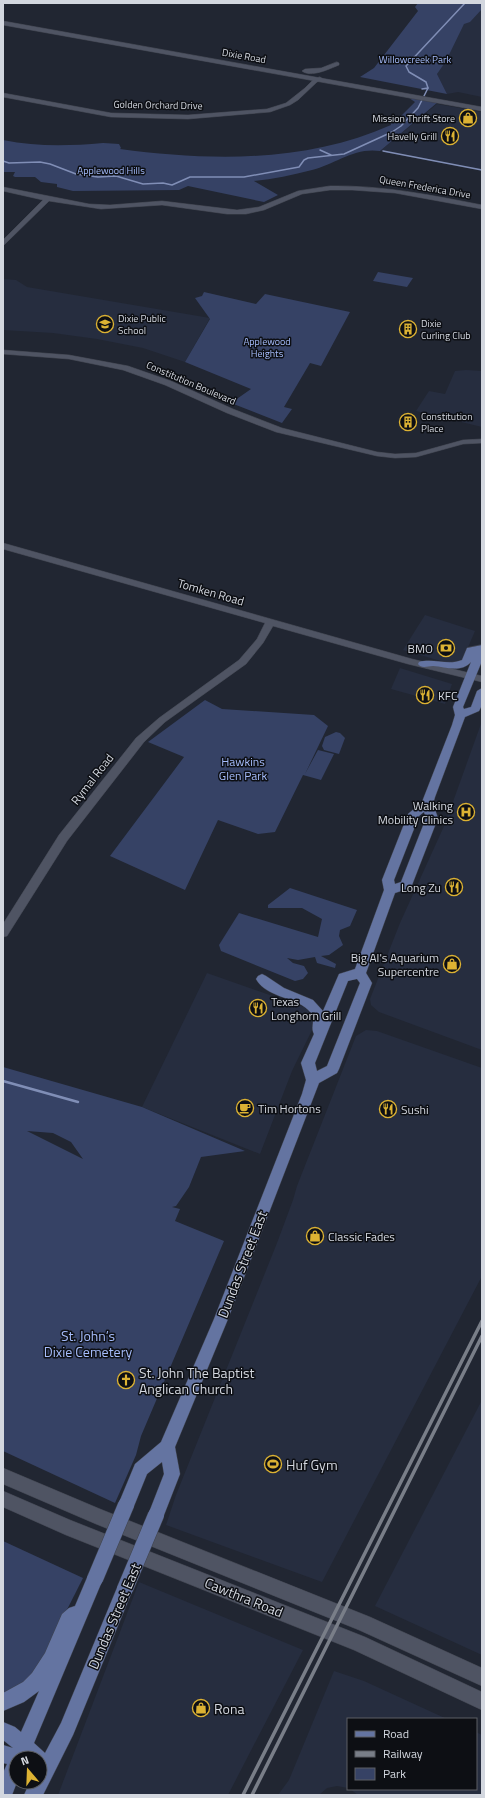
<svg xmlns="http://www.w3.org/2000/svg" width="485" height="1798" font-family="'Titillium Web',sans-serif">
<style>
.built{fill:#262d3f}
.green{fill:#364265;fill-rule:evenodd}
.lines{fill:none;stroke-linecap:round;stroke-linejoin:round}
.stream-far1{stroke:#808eb6;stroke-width:1.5}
.stream{stroke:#808eb6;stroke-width:2.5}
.tertiary-casing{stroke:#3e424d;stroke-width:1}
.secondary-casing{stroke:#3e424d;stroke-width:1}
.primary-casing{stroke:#3e424d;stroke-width:1}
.tertiary{fill:#4f5463;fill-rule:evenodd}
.secondary{fill:#4f5463;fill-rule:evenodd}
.primary{fill:#6474a1;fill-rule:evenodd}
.rail{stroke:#797e88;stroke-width:3.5}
.primary-bridge-casing{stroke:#3e424d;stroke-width:17;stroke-linecap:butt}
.primary-bridge{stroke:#6474a1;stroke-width:16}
.labels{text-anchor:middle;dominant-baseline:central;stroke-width:3;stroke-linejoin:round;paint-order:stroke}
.far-street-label{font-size:10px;fill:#d3d7df;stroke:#0d0f14}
.far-park-label{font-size:10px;fill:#a6bdfc;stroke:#0d0f14}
.far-poi-label{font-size:10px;fill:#d3d7df;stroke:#0d0f14;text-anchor:start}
.street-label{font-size:12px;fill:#d3d7df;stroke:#0d0f14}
.poi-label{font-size:12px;fill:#d3d7df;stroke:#0d0f14;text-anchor:start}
.park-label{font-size:12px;fill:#a6bdfc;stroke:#0d0f14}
.near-street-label{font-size:14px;fill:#d3d7df;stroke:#0d0f14}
.near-park-label{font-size:14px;fill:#a6bdfc;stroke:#0d0f14}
.near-poi-label{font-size:14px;fill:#d3d7df;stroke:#0d0f14;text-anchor:start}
</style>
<rect width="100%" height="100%" fill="#212632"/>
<g class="built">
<polygon points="482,9 482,97 458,92 447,94 437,74 464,23"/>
<polygon points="437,104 482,112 482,171 380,151"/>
<polygon points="3,279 16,280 27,287 210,318 185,362 143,348 97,339 53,333 3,330"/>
<polygon points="466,370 482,371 482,427 416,411 429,391 445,394 455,371"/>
<polygon points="425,615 475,631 463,659 451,664 403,650"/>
<polygon points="400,668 452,684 445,704 391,689"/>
<polygon points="482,721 482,1050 379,1012 371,1005 370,999 400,923 445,824"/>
<polygon points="207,973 307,1008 313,1019 313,1028 292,1071 260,1154 142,1107"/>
<polygon points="366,1030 377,1031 482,1068 482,1276 322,1582 166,1525 176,1495 277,1243 293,1200 297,1186 356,1036"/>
<polygon points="482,1400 482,1655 375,1606"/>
<polygon points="139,1582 303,1650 228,1795 58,1795"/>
<polygon points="334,1671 364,1681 447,1719 348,1719 348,1788 337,1786 327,1788 319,1795 278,1795 289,1780"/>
<polygon points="476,1732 482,1735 482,1795 358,1795 350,1789 476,1789"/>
</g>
<g class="green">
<polygon points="418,3 482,3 482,9 470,22 464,24 446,61 437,74 447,94 360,77 374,68 418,11 415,7"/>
<path d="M409 98 438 102 380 151C355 147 335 164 312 170 293 175 273 179 254 181L278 195 264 202 188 186 179 190 73 191 57 187V184L41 182 35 177H15L13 176 15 172H3V140C37 147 69 146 103 143 109 143 114 144 119 144L121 148 120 149C211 161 306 163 391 125L390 121 392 117 401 116 415 102Z"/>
<polygon points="378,272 413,278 407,287 373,281"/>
<polygon points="204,292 256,304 265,294 350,312 321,366 310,363 284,407 292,409 282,423 231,403 251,389 185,362 210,319 195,298 202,296"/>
<polygon points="205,700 222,709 314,715 328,726 305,774 318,750 334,754 321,780 303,775 275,832 258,834 218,820 185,890 110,856 184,757 148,742"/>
<polygon points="336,732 340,733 345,738 339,754 324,750 322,746 325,737"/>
<polygon points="290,888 357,910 350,926 340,930 339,936 343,945 329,955 321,956 336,964 335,968 317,963 315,957 298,960 287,958 293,963 304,966 308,973 303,979 295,981 221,951 219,945 239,913 318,937 322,919 302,908 268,908 268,905"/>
<path d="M3 1067 142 1107 245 1151 201 1157 189 1187 176 1206 172 1207 180 1209 175 1221 224 1241 141 1436 136 1455 115 1503 3 1451ZM27 1131 53 1133 71 1142 83 1159Z"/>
<polygon points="3,1541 83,1578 37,1669 22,1683 3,1696"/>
</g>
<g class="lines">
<g class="stream-far1">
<polyline points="422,89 428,88"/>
<polyline points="320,150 331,155"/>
<polyline points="383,151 482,170"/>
<polyline points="3,161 9,163 40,162 50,164 76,174 98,177 116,176 143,184 163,183 172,185 190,177 244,177 299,167 304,160 308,158 344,154 392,132 401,126 418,108 428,88 426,82 409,72 406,66 465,3"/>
</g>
<polyline class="stream" points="3,1081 78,1102"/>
<g class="tertiary-casing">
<g id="tertiary">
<polygon points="320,77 323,79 317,82 298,100 290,105 270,112 188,119 111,117 3,97 3,93 111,113 188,115 267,109 286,103 305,88 313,80"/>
<path d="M330 186C382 185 431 195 482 205V209L395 193 352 190H330L302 194 264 210 246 214H227L162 205 101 209 49 201 3 246V240L43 200 3 191V187L89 204 110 205 162 201 237 210 259 207 298 191Z"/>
<polygon points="3,350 69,355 128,366 171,381 233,409 282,428 377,452 395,454 416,453 463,440 482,439 482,443 463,444 416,457 395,458 377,456 276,432 227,413 165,385 123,370 69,359 3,354"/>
<polygon points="3,543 412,659 482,676 482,682 408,664 273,626 263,643 246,664 165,722 144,742 67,841 7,936 3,937 3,924 59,835 136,738 159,718 239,660 257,639 265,623 3,549"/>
</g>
</g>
<g class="secondary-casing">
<g id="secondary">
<polygon points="3,21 482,107 482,111 3,25"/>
<path d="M337 62 339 63V65C329 69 311 78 302 71L305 69 321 68Z"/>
<polygon points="3,1468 100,1509 370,1617 482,1668 482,1686 359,1630 96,1524 3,1484"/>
<polygon points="3,1491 70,1520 365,1637 482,1692 482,1710 354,1650 66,1535 3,1507"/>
</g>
</g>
<g class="primary-casing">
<g id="primary">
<path d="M482 645V661L463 707 464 709 471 707 477 691 482 688V705L479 711 465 717 435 797 433 804 438 818 412 885 410 888 395 893 366 973 372 983 339 1069 337 1073 319 1083 228 1319 175 1447 180 1474 164 1515 162 1521 156 1523 150 1521 148 1515 164 1474 162 1462 147 1474 132 1511 126 1513 120 1511 118 1505 135 1464 161 1442 214 1319 302 1094 306 1080 301 1063 314 1034C310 1027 316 1020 311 1013 298 996 267 999 256 979L258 976 262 974 266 976 284 988 313 1000 323 1011 339 974 355 969 384 890 382 880 408 814 422 802 452 725 455 715 453 707 471 662C461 673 446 667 433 666 427 666 422 669 418 664L419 662C434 658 448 666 462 660L467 648ZM424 812 426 818 401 882 395 884 394 880 419 816ZM357 979 360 983 327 1066 317 1071 315 1063 348 981Z"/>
<polygon points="95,1571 101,1573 103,1579 34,1743 45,1753 61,1723 119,1583 125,1581 131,1583 133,1589 73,1735 43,1795 24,1795 30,1782 40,1782 40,1758 16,1758 16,1782 17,1782 12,1795 3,1795 3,1773 7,1764 3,1763 3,1745 13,1748 3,1740 3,1722 15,1727 21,1732 39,1691 24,1702 3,1711 3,1693 23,1682 32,1673 45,1653 62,1614 69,1608 75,1606 89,1573"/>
</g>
</g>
<use href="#tertiary" class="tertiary"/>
<use href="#secondary" class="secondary"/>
<use href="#primary" class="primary"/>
<g class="rail">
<polyline points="243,1795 482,1321"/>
<polyline points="252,1795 482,1336"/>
</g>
<g class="primary-bridge-casing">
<g id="primary-bridge">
<polyline points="95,1579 126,1505"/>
<polyline points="125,1589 156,1515"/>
</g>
</g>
<use href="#primary-bridge" class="primary-bridge"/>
</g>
<defs>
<g id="shop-ring" transform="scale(0.9)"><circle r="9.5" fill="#0d0f14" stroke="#dcb233" stroke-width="1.5"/><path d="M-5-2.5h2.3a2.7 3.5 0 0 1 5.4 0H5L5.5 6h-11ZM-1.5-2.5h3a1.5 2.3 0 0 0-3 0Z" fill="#dcb233"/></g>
<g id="restaurant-ring" transform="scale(0.9)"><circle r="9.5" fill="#0d0f14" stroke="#dcb233" stroke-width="1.5"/><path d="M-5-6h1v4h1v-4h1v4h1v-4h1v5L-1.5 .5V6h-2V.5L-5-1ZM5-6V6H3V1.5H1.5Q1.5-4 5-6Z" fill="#dcb233"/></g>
<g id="school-ring" transform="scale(0.9)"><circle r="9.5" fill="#0d0f14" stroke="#dcb233" stroke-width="1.5"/><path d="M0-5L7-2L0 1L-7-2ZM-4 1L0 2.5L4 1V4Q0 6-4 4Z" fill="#dcb233"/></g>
<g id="building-ring" transform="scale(0.9)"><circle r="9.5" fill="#0d0f14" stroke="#dcb233" stroke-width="1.5"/><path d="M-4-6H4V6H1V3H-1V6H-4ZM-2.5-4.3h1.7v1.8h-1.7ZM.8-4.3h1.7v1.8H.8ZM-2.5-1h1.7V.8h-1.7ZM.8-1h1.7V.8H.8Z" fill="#dcb233"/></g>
<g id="bank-ring" transform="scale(0.9)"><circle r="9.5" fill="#0d0f14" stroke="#dcb233" stroke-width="1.5"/><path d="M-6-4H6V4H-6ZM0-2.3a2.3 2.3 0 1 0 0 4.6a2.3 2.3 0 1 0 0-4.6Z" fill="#dcb233"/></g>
<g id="hospital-ring" transform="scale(0.9)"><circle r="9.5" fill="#0d0f14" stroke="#dcb233" stroke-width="1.5"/><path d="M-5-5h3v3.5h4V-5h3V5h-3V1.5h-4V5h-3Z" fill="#dcb233"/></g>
<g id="cafe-ring" transform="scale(0.9)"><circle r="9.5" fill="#0d0f14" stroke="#dcb233" stroke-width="1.5"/><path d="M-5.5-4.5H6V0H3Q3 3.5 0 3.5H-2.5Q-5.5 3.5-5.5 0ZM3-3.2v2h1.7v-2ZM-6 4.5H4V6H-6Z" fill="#dcb233"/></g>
<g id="church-ring" transform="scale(0.9)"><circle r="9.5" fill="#0d0f14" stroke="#dcb233" stroke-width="1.5"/><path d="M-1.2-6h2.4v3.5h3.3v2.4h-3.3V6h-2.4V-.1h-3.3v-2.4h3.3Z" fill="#dcb233"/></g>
<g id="stadium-ring" transform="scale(0.9)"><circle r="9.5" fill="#0d0f14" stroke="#dcb233" stroke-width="1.5"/><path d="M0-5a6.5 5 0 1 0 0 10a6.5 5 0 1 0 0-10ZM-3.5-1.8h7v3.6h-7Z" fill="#dcb233"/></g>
</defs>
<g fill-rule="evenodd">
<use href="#shop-ring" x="468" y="118"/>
<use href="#restaurant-ring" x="450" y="136"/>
<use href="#school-ring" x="105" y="324"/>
<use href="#building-ring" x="408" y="329"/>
<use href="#building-ring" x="408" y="422"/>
<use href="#bank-ring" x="446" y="648"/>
<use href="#restaurant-ring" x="425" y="695"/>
<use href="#hospital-ring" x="466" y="812"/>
<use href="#restaurant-ring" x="454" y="887"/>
<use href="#shop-ring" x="452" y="964"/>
<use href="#restaurant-ring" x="258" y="1008"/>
<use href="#cafe-ring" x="245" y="1108"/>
<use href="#restaurant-ring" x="388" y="1109"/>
<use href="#shop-ring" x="315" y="1236"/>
<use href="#church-ring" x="126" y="1380"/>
<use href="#stadium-ring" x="273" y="1464"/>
<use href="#shop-ring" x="201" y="1708"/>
</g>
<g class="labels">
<g class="far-street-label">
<text transform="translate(244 56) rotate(10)">Dixie Road</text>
<text transform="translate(158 105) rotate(1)">Golden Orchard Drive</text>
<text transform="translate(425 187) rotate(10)">Queen Frederica Drive</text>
<text transform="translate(191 383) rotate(23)">Constitution Boulevard</text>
</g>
<g class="far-park-label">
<text x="415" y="59">Willowcreek Park</text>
<text x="111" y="170">Applewood Hills</text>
<text x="267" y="341">Applewood<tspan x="267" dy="12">Heights</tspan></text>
</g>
<g class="far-poi-label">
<text x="455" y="118" text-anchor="end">Mission Thrift Store</text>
<text x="437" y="136" text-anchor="end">Havelly Grill</text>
<text x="118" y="318">Dixie Public<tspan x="118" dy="12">School</tspan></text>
<text x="421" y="323">Dixie<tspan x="421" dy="12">Curling Club</tspan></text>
<text x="421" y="416">Constitution<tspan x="421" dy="12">Place</tspan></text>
</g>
<g class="street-label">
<text transform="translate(211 592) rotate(16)">Tomken Road</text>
<text transform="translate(92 779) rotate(-52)">Rymal Road</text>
</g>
<g class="poi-label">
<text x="433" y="648" text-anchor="end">BMO</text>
<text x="438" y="695">KFC</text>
<text x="453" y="805" text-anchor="end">Walking<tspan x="453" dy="14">Mobility Clinics</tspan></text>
<text x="441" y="887" text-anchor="end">Long Zu</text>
<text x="439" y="957" text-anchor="end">Big Al's Aquarium<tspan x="439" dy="14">Supercentre</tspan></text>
<text x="271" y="1001">Texas<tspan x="271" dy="14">Longhorn Grill</tspan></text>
<text x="258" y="1108">Tim Hortons</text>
<text x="401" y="1109">Sushi</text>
<text x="328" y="1236">Classic Fades</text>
</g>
<g class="park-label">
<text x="243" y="761">Hawkins<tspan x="243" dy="14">Glen Park</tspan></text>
</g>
<g class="near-street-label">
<text transform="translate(242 1264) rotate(-69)">Dundas Street East</text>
<text transform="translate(244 1597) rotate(22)">Cawthra Road</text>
<text transform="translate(114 1616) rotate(-67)">Dundas Street East</text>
</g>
<g class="near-park-label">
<text x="88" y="1335">St. John’s<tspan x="88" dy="16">Dixie Cemetery</tspan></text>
</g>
<g class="near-poi-label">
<text x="139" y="1372">St. John The Baptist<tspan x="139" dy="16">Anglican Church</tspan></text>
<text x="286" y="1464">Huf Gym</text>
<text x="214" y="1708">Rona</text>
</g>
</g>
<rect width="485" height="1798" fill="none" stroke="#d3d7df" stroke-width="8"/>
<rect x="347" y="1718" width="130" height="72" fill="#0d0f14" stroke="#5c5f65"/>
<rect x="355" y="1731" width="20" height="6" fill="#6474a1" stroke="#5c5f65"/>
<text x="383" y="1738" font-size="12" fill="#d3d7df">Road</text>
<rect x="355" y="1751" width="20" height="6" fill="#797e88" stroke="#5c5f65"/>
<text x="383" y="1758" font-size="12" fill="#d3d7df">Railway</text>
<rect x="355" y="1768" width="20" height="12" fill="#364265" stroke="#5c5f65"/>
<text x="383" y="1778" font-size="12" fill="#d3d7df">Park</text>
<g transform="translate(28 1770) rotate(341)"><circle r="19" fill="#0d0f14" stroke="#5c5f65"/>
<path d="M0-3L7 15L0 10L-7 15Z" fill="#dcb233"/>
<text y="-6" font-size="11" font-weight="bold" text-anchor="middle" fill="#d3d7df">N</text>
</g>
</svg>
